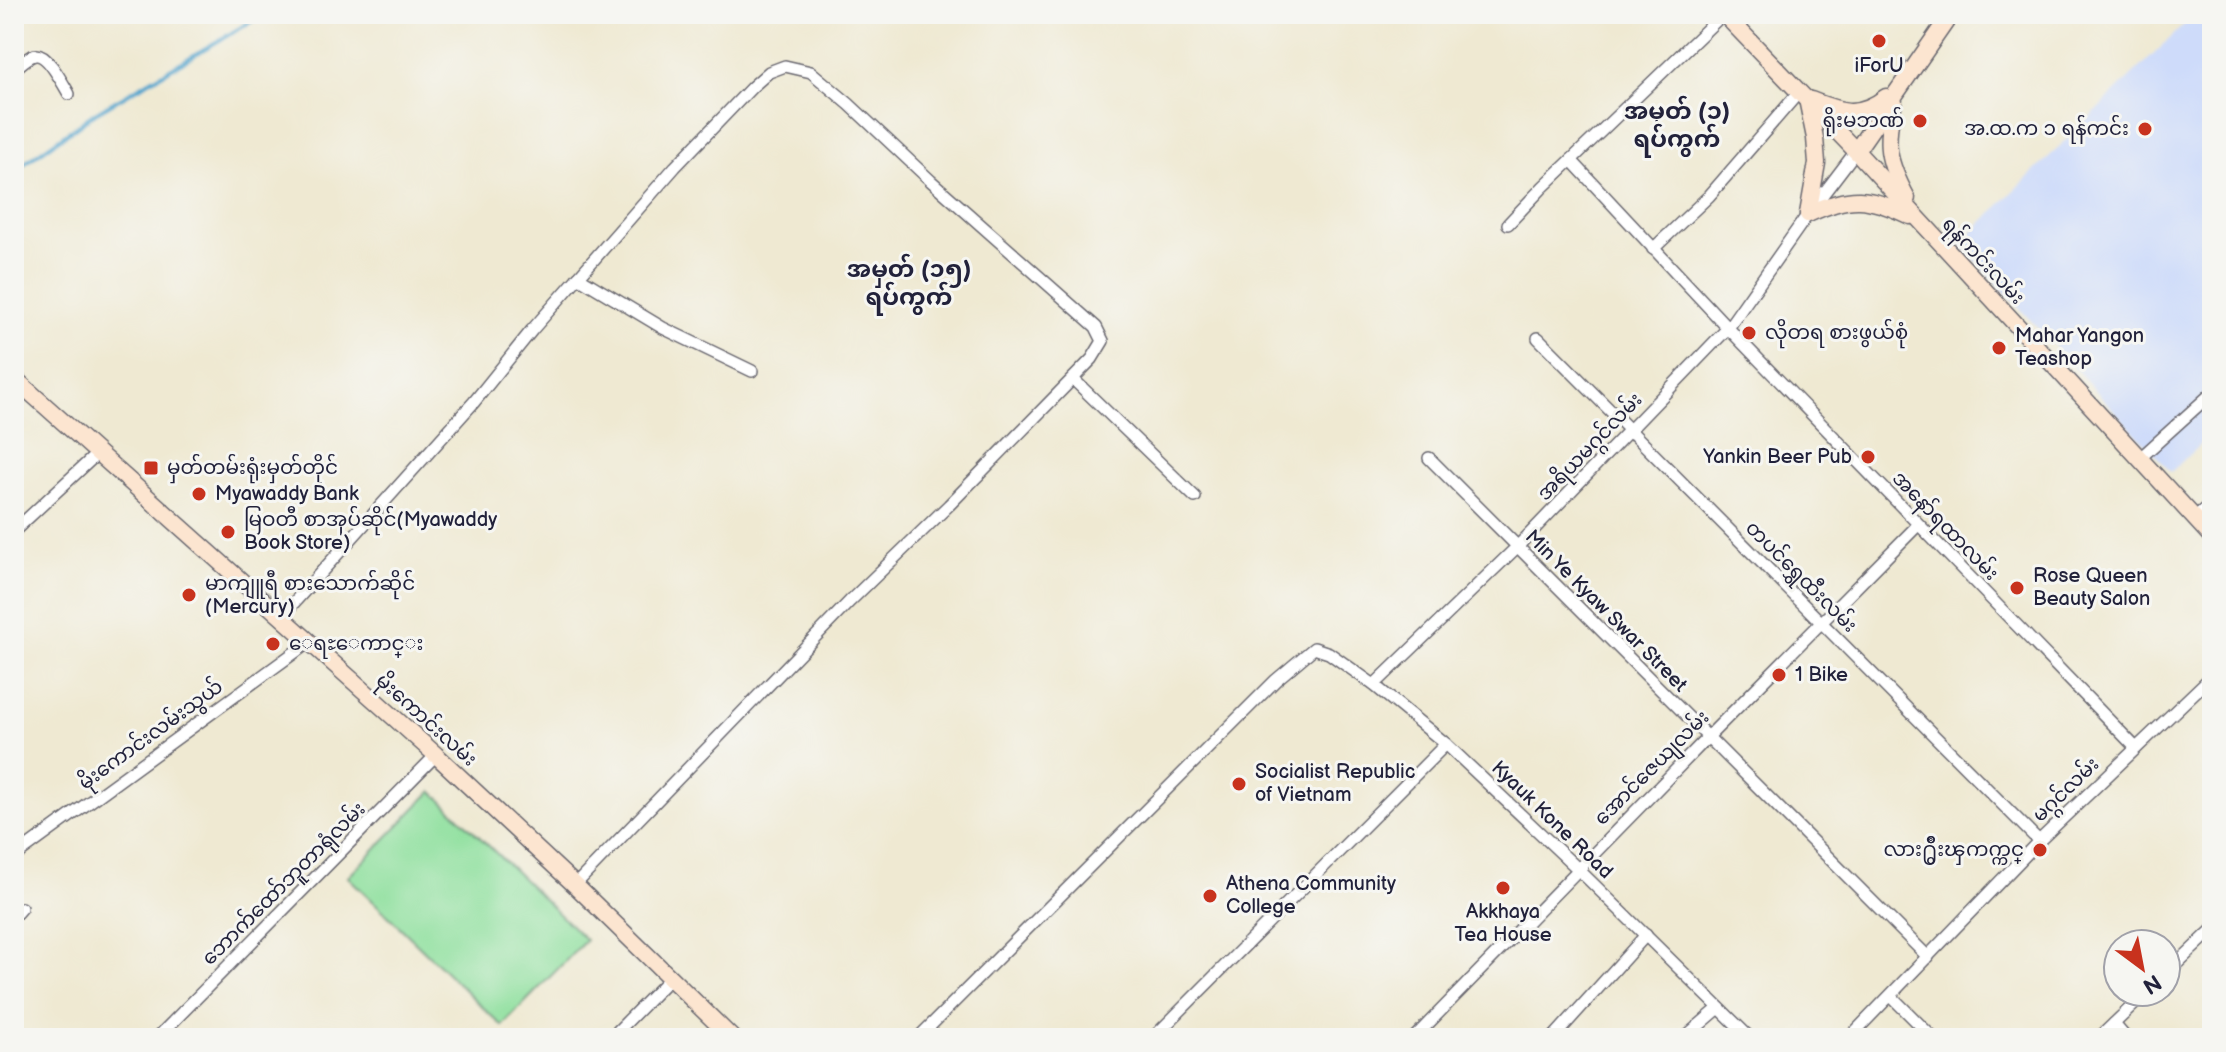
<svg xmlns="http://www.w3.org/2000/svg" width="2226" height="1052" font-family="'Balsamiq Sans','Noto Sans Myanmar',sans-serif">
<style>
.built{fill:#cedbfa}
.green{fill:#90e09f;stroke:#59816d;stroke-width:2}
.lines{fill:none;stroke-linecap:round;stroke-linejoin:round}
.stream{stroke:#52a5cd;stroke-width:4}
.minor-casing{stroke:#6a6870;stroke-width:14}
.secondary-casing{stroke:#6a6870;stroke-width:19}
.minor{stroke:#fff;stroke-width:11}
.secondary{stroke:#fce5d0;stroke-width:16}
.poi-dot{fill:#c8321e;stroke:#f6f6f2;stroke-width:3}
.labels{text-anchor:middle;dominant-baseline:central;stroke-width:6;stroke-linejoin:round;paint-order:stroke}
.poi-label{font-size:20px;fill:#22223b;stroke:#f6f6f2;text-anchor:start}
.street-label{font-size:20px;fill:#22223b;stroke:#f6f6f2}
.quarter-label{font-size:24px;font-weight:bold;fill:#22223b;stroke:#f6f6f2}
</style>
<rect width="100%" height="100%" fill="#f6f6f2"/>
<filter id="ink" filterUnits="userSpaceOnUse"><feTurbulence type="fractalNoise" baseFrequency=".0125" numOctaves="2"/><feDisplacementMap in="SourceGraphic" scale="16" xChannelSelector="R" yChannelSelector="G"/><feConvolveMatrix kernelMatrix="1 2 1 2 8 2 1 2 1" color-interpolation-filters="sRGB"/></filter>
<filter id="wash" filterUnits="userSpaceOnUse"><feTurbulence type="fractalNoise" baseFrequency=".006" numOctaves="4" result="noise"/><feDisplacementMap in="SourceGraphic" scale="32" xChannelSelector="R" yChannelSelector="G"/><feGaussianBlur stdDeviation="1.8" result="paint"/><feColorMatrix in="noise" values="0 0 0 0 0 0 0 0 0 0 0 0 0 0 0 0 0 1.4 0 .05"/><feComposite in="paint" operator="in"/></filter>
<g filter="url(#wash)">
<rect width="100%" height="100%" fill="#efe9d2"/>
<polygon class="built" points="2195,14 2212,14 2212,433 2171,472 1960,244"/>
<polygon class="green" points="432,791 586,940 502,1026 348,877"/>
<g class="lines">
<polyline class="stream" points="14,171 95,113 264,14"/>
</g>
</g>
<g filter="url(#ink)">
<g class="lines">
<g class="minor-casing">
<g id="minor">
<path d="M14 69C20 65 29 55 36 55 48 54 63 84 69 94"/>
<polyline points="1571,160 1728,328 2136,748"/>
<polyline points="1508,224 1543,187 1723,14"/>
<polyline points="1653,249 1709,196 1800,91"/>
<polyline points="578,277 663,328 752,371"/>
<polyline points="1538,338 2039,841"/>
<polyline points="1073,379 1195,497"/>
<polyline points="1429,458 1928,957"/>
<polyline points="2139,459 2212,393"/>
<polyline points="2194,518 2212,503"/>
<polyline points="14,531 99,452"/>
<polyline points="281,617 474,402 532,330 675,167 752,87 769,72 785,66 811,72 849,104 931,181 1096,327 1103,341 1092,359 949,505 850,601 575,885"/>
<polyline points="1374,685 1517,547 1728,328 1808,214 1856,151"/>
<polyline points="14,857 309,642"/>
<polyline points="14,916 21,908"/>
<polyline points="2166,974 2212,930"/>
<polyline points="1891,996 1933,1038"/>
<polyline points="2114,1024 2126,1038"/>
<polyline points="157,1038 436,755"/>
<polyline points="611,1038 670,978"/>
<polyline points="918,1038 1276,680 1314,648 1329,653 1374,685 1446,744 1578,869 1750,1038"/>
<polyline points="1153,1038 1446,744"/>
<polyline points="1414,1038 1707,738 1918,525"/>
<polyline points="1553,1038 1646,935"/>
<polyline points="1684,1038 1719,1008"/>
<polyline points="1849,1038 2039,841 2212,676"/>
<polyline points="2099,1038 2147,992"/>
</g>
</g>
<g class="secondary-casing">
<g id="secondary">
<polyline points="1724,14 1856,151 2212,537"/>
<polyline points="1807,99 1815,138 1817,163 1808,214"/>
<path d="M1811 100C1841 112 1859 118 1886 97"/>
<path d="M1894 102C1884 144 1887 161 1907 198"/>
<polyline points="1856,151 1951,14"/>
<path d="M1808 214C1851 194 1868 196 1910 216"/>
<polyline points="14,378 436,755 575,885 732,1038"/>
</g>
</g>
<use href="#minor" class="minor"/>
<use href="#secondary" class="secondary"/>
</g>
</g>
<g class="poi-dot">
<circle cx="1879" cy="41" r="8"/>
<circle cx="1920" cy="121" r="8"/>
<circle cx="2145" cy="129" r="8"/>
<circle cx="1749" cy="333" r="8"/>
<circle cx="1999" cy="348" r="8"/>
<circle cx="1868" cy="457" r="8"/>
<rect x="143" y="460" width="16" height="16" rx="4"/>
<circle cx="199" cy="494" r="8"/>
<circle cx="228" cy="532" r="8"/>
<circle cx="2017" cy="588" r="8"/>
<circle cx="189" cy="595" r="8"/>
<circle cx="273" cy="644" r="8"/>
<circle cx="1779" cy="675" r="8"/>
<circle cx="1239" cy="784" r="8"/>
<circle cx="2040" cy="850" r="8"/>
<circle cx="1503" cy="888" r="8"/>
<circle cx="1210" cy="896" r="8"/>
</g>
<g class="labels">
<g class="poi-label">
<text x="1879" y="66" text-anchor="middle">iForU</text>
<text x="1904" y="121" text-anchor="end">ရိုးမဘဏ်</text>
<text x="2129" y="129" text-anchor="end">အ.ထ.က ၁ ရန်ကင်း</text>
<text x="1765" y="333">လိုတရ စားဖွယ်စုံ</text>
<text x="2015" y="336">Mahar Yangon<tspan x="2015" dy="23">Teashop</tspan></text>
<text x="1852" y="457" text-anchor="end">Yankin Beer Pub</text>
<text x="167" y="468">မှတ်တမ်းရုံးမှတ်တိုင်</text>
<text x="215" y="494">Myawaddy Bank</text>
<text x="244" y="520">မြဝတီ စာအုပ်ဆိုင်(Myawaddy<tspan x="244" dy="23">Book Store)</tspan></text>
<text x="2033" y="576">Rose Queen<tspan x="2033" dy="23">Beauty Salon</tspan></text>
<text x="205" y="584">မာကျူရီ စားသောက်ဆိုင်<tspan x="205" dy="23">(Mercury)</tspan></text>
<text x="289" y="644">ေရႊေကာင္း</text>
<text x="1795" y="675">1 Bike</text>
<text x="1255" y="772">Socialist Republic<tspan x="1255" dy="23">of Vietnam</tspan></text>
<text x="2024" y="850" text-anchor="end">လား႐ွိဳးၾကက္ကင္</text>
<text x="1226" y="884">Athena Community<tspan x="1226" dy="23">College</tspan></text>
<text x="1503" y="912" text-anchor="middle">Akkhaya<tspan x="1503" dy="23">Tea House</tspan></text>
</g>
<g class="street-label">
<text transform="translate(1983 261) rotate(47)">ရန်ကင်းလမ်း</text>
<text transform="translate(1590 447) rotate(-46)">အရိယမဂ္ဂင်လမ်း</text>
<text transform="translate(1945 526) rotate(46)">အနော်ရထာလမ်း</text>
<text transform="translate(1801 577) rotate(45)">တပင်ရွှေထီးလမ်း</text>
<text transform="translate(1606 611) rotate(45)">Min Ye Kyaw Swar Street</text>
<text transform="translate(426 720) rotate(42)">မိုးကောင်းလမ်း</text>
<text transform="translate(151 735) rotate(-36)">မိုးကောင်းလမ်းသွယ်</text>
<text transform="translate(1652 768) rotate(-45)">အောင်ဇေယျလမ်း</text>
<text transform="translate(2066 790) rotate(-44)">မဂ္ဂင်လမ်း</text>
<text transform="translate(1552 820) rotate(44)">Kyauk Kone Road</text>
<text transform="translate(284 884) rotate(-45)">ဘောက်ထော်ဘူတာရုံလမ်း</text>
</g>
<g class="quarter-label">
<text x="1677" y="111">အမှတ် (၁)<tspan x="1677" dy="28">ရပ်ကွက်</tspan></text>
<text x="909" y="269">အမှတ် (၁၅)<tspan x="909" dy="28">ရပ်ကွက်</tspan></text>
</g>
</g>
<rect width="2226" height="1052" fill="none" stroke="#f6f6f2" stroke-width="48"/>
<g transform="translate(2142 968) rotate(148)"><circle r="38" fill="#f6f6f2" stroke="#a1a1a9" stroke-width="2"/>
<path d="M0-6L14 30L0 20L-14 30Z" fill="#c8321e"/>
<text y="-12" font-size="22" font-weight="bold" text-anchor="middle" fill="#22223b">N</text>
</g>
</svg>
